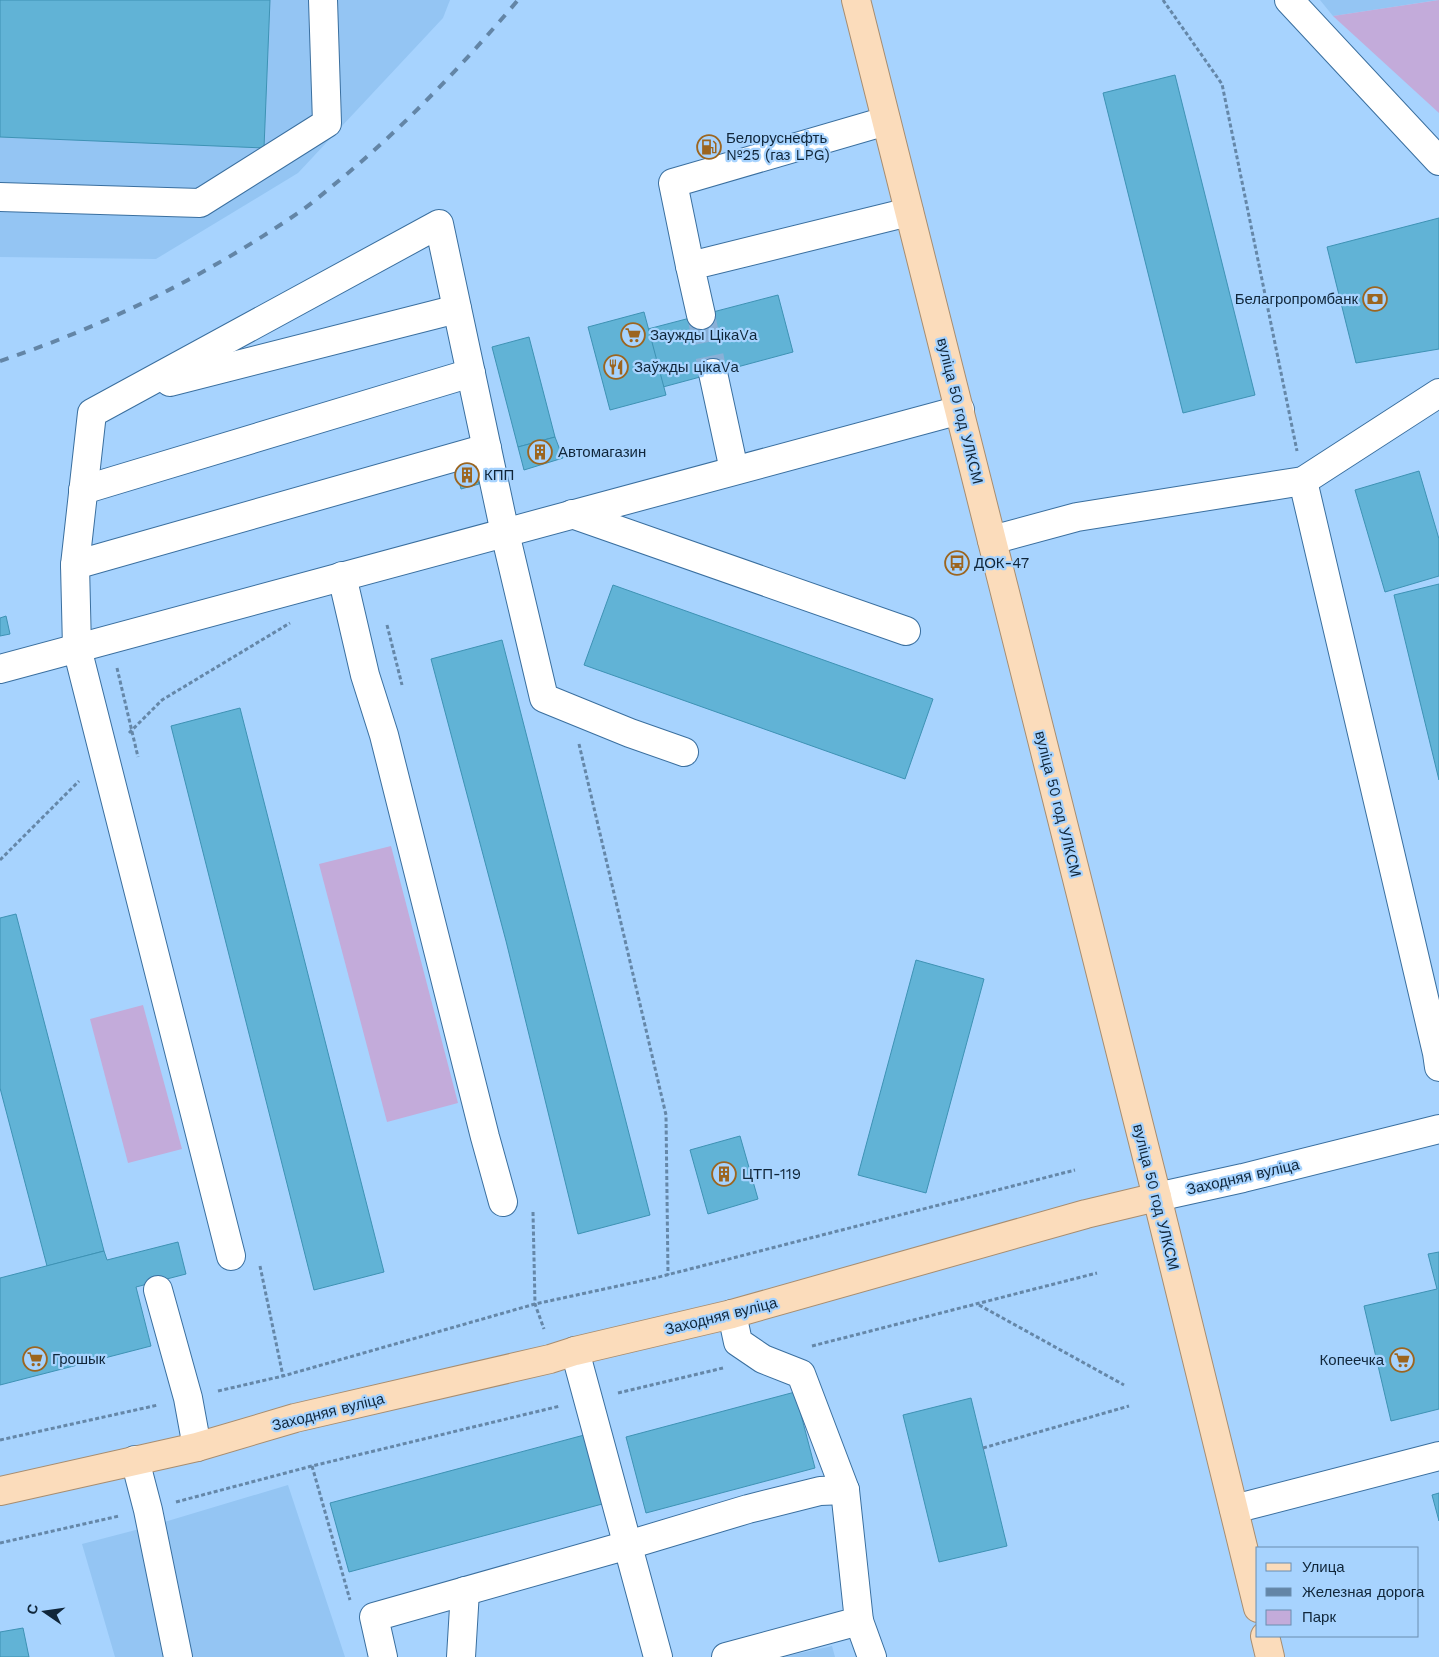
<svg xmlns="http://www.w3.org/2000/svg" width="1439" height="1657" font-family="'Work Sans',sans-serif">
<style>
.built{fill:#94c5f3}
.green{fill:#c3abda}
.building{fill:#61b3d6;stroke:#3e92b4}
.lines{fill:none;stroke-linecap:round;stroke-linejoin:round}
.minor-tunnel{stroke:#89b0d7;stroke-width:28;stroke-dasharray:28 14;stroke-linecap:butt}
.minor-casing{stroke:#3a6f9f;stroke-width:30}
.major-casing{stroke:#a78d70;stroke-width:30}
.path{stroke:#6587a8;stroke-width:3;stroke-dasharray:4 2.5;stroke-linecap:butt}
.minor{stroke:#fff;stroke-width:28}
.major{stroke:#fbdcbb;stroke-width:28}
.rail{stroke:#6385a6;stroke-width:4;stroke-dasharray:9 9;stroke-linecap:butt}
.labels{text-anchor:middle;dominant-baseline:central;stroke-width:4.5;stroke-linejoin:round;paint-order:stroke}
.poi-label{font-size:15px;fill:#10263a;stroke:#a7d3fe;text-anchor:start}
.street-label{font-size:15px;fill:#10263a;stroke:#a7d3fe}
</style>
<rect width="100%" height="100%" fill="#a7d3fe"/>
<g class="built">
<polygon points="0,0 450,0 443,18 298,173 156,259 0,257"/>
<polygon points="1320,0 1438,0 1333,16"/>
<polygon points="288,1485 345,1657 115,1657 82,1544 151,1526"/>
<polygon points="832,1646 835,1657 783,1657"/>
</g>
<g class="green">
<polygon points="1439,0 1439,113 1333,16"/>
<polygon points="391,846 458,1103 387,1122 319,864"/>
<polygon points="143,1005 182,1149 128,1163 90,1019"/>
</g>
<g class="building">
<polygon points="0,0 270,0 264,148 0,137"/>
<polygon points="1175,75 1255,395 1183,413 1103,93"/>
<polygon points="1439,218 1439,349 1356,363 1327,247"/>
<polygon points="778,295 793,352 663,387 648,329"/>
<polygon points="644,312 666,395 610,410 588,327"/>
<polygon points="529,337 555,437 518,447 492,347"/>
<polygon points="555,437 563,458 524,470 518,447"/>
<polygon points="471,461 479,484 461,489 455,466"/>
<polygon points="1419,471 1439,539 1439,576 1385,592 1355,490"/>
<polygon points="1439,584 1439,780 1394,595"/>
<polygon points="613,585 933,699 905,779 584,665"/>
<polygon points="6,616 10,634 0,636 0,618"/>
<polygon points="502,640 650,1215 578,1234 506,941 431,659"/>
<polygon points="240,708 384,1272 314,1290 171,726"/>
<polygon points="16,914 104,1251 47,1266 0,1088 0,918"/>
<polygon points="916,960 984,979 926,1193 858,1175"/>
<polygon points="740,1136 758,1199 708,1214 690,1150"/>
<polygon points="178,1242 186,1274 136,1287 151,1346 0,1385 0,1278 104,1251 107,1260"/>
<polygon points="1439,1252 1439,1409 1391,1421 1364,1306 1437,1289 1428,1254"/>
<polygon points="795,1392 815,1468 646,1513 626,1437"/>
<polygon points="971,1398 1007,1546 939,1562 903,1415"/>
<polygon points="588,1434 606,1503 349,1572 330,1503"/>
<polygon points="1439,1493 1439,1521 1432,1495"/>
<polygon points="23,1628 29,1657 0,1657 0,1632"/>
</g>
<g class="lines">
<polyline class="minor-tunnel" points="701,315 713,373"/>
<g class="minor-casing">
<g id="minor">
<polyline points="1289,0 1439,161"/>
<polyline points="0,197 200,203 327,123 323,0"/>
<polyline points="690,266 673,183 886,121"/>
<polyline points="701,315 690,266 909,212"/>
<polyline points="713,373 734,470"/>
<polyline points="170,382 457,309"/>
<polyline points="1303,481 1437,1053 1439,1067"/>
<polyline points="83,490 471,373"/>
<polyline points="572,514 906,631"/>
<polyline points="992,540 1077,517 1303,481 1439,393"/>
<polyline points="75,565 487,448"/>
<polyline points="342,576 365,675 384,735 485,1137 503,1202"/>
<polyline points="0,669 960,410"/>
<polyline points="1157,1197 1243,1178 1439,1129"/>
<polyline points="231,1256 77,648 75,565 92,413 439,224 505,533 544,698 630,733 684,752"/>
<polyline points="158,1290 188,1398 197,1447"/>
<polyline points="575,1351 658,1657"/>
<polyline points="135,1460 148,1510 178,1657"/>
<polyline points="1234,1509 1439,1456"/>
<polyline points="859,1621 872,1657"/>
<polyline points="383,1657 374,1617 628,1545 748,1509 820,1491 845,1490"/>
<polyline points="461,1657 465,1591"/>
<polyline points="726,1657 859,1621 845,1490 801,1374 763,1359 738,1342 732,1314"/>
</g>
</g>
<g class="major-casing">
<g id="major">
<polyline points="856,0 1157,1197 1258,1608"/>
<polyline points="0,1491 197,1447 295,1418 550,1359 575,1351 732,1314 1086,1214 1157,1197"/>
<polyline points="1265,1636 1270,1657"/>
</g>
</g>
<g class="path">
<polyline points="1163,0 1222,84 1297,451"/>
<polyline points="387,625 402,685"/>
<polyline points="117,668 138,757"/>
<polyline points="129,733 162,700 290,623"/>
<polyline points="579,744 666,1115 668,1275"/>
<polyline points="0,860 79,781"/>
<polyline points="533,1212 535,1304 544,1329"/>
<polyline points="260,1266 283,1376"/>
<polyline points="979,1305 1124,1385"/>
<polyline points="812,1346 1097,1273"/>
<polyline points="218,1391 283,1376 535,1304 655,1278 1075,1170"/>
<polyline points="618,1393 723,1368"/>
<polyline points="0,1440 158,1405"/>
<polyline points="983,1448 1129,1406"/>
<polyline points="312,1466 350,1600"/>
<polyline points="176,1502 312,1466 560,1406"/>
<polyline points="0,1543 119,1516"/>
</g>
<use href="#minor" class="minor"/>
<use href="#major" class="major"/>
<path class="rail" d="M0 361C105 326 206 276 298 213 311 204 324 193 336 183 403 128 462 66 518 0"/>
</g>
<defs>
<g id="fuel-ring" transform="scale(1.25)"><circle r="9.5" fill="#a7d3fe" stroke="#9c651f" stroke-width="1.5"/><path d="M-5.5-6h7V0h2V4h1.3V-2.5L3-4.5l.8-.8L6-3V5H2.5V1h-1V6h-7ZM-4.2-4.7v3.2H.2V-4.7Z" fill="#9c651f"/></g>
<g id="bank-ring" transform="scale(1.25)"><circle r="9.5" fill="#a7d3fe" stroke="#9c651f" stroke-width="1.5"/><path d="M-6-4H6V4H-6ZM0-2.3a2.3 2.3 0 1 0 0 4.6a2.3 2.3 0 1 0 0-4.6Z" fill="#9c651f"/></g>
<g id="supermarket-ring" transform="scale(1.25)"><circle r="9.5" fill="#a7d3fe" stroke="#9c651f" stroke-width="1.5"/><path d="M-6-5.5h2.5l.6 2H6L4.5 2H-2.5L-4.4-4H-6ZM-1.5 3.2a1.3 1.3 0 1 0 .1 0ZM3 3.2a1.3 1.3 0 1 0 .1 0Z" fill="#9c651f"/></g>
<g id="restaurant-ring" transform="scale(1.25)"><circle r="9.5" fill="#a7d3fe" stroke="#9c651f" stroke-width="1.5"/><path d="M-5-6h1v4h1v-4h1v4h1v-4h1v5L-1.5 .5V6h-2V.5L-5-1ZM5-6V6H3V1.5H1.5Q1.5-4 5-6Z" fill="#9c651f"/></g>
<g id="building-ring" transform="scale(1.25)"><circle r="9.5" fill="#a7d3fe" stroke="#9c651f" stroke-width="1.5"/><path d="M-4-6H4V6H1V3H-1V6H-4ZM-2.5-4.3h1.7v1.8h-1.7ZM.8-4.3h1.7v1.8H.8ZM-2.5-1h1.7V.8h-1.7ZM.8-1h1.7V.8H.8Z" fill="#9c651f"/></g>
<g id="bus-ring" transform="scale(1.25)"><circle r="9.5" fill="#a7d3fe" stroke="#9c651f" stroke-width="1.5"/><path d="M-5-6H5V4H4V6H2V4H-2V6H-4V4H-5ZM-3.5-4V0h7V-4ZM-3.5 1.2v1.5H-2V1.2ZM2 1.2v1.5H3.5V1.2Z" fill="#9c651f"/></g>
</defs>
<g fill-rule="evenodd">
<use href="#fuel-ring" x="709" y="147"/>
<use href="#bank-ring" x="1375" y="299"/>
<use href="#supermarket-ring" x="633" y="335"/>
<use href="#restaurant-ring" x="616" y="367"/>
<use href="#building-ring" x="540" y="452"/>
<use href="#building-ring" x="467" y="475"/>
<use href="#bus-ring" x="957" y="563"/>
<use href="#building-ring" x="724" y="1174"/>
<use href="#supermarket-ring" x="35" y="1359"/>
<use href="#supermarket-ring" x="1402" y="1360"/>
</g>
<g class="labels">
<g class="poi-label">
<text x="726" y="138">Белоруснефть<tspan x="726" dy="17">№25 (газ LPG)</tspan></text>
<text x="1358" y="299" text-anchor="end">Белагропромбанк</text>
<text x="650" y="335">Заужды ЦікаVа</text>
<text x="634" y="367">Заўжды цікаVа</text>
<text x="558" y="452">Автомагазин</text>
<text x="484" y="475">КПП</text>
<text x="974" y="563">ДОК-47</text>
<text x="742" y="1174">ЦТП-119</text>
<text x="52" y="1359">Грошык</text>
<text x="1384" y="1360" text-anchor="end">Копеечка</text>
</g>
<g class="street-label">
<text transform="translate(960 411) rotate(76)">вуліца 50 год УЛКСМ</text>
<text transform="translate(1058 804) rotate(76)">вуліца 50 год УЛКСМ</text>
<text transform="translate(1243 1177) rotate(-13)">Заходняя вуліца</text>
<text transform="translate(1156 1197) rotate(76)">вуліца 50 год УЛКСМ</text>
<text transform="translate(721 1316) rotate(-14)">Заходняя вуліца</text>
<text transform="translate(328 1412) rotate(-14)">Заходняя вуліца</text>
</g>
</g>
<rect x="1256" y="1547" width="162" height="90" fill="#a7d3fe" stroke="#6b8eb0"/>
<rect x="1266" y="1563" width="25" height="8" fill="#fbdcbb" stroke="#6b8eb0"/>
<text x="1302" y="1572" font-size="15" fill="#10263a">Улица</text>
<rect x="1266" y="1588" width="25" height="8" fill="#6385a6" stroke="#6b8eb0"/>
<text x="1302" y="1597" font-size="15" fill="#10263a">Железная дорога</text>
<rect x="1266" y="1610" width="25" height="15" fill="#c3abda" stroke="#6b8eb0"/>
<text x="1302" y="1622" font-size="15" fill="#10263a">Парк</text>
<g transform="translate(45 1612) rotate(283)" stroke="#a7d3fe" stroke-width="4" paint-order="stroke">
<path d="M0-4L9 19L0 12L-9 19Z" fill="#10263a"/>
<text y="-8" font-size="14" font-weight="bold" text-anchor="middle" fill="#10263a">С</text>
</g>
</svg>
